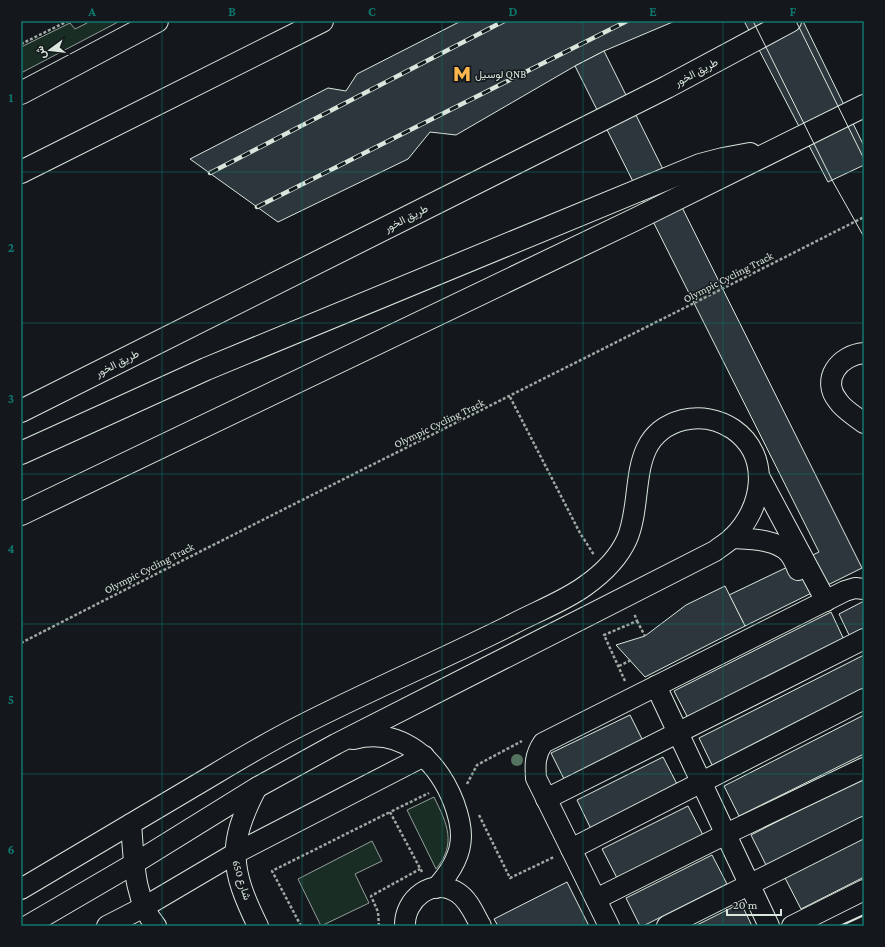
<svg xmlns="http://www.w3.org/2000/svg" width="885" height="947" font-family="'Crimson Pro',Vazirmatn,serif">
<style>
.green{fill:#1a2d24;stroke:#939e99}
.building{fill:#2c363c;stroke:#d8e6dc}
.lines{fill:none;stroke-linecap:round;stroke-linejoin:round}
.minor-casing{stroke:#d8e6dc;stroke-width:22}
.highway-casing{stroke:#d8e6dc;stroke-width:24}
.path{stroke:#9da8a2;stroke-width:2.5;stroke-dasharray:3 2;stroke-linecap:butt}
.minor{stroke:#14181c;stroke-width:20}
.highway{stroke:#14181c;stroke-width:22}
.tram{stroke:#d8e6dc;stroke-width:1}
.rail-casing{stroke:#d8e6dc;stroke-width:4.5}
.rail{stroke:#14181c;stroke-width:3;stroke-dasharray:9;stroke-linecap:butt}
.wall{stroke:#d8e6dc;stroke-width:2}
.tree{fill:#55745f}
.grid{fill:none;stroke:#0f766e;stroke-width:1;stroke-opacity:0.55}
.labels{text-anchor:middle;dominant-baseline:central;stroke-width:3;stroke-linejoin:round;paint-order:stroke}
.street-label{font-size:11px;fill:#d8e6dc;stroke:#14181c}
.poi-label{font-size:11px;fill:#d8e6dc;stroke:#14181c;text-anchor:start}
.neatline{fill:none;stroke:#0f766e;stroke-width:1.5}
.grid-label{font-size:13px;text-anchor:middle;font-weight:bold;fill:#0f766e}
</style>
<rect width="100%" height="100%" fill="#14181c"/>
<g class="green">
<polygon points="87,21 120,21 21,73 21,47 70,23 75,29 87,23"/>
<path d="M434 797C447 824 457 843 436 869L407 810Z"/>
<polygon points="372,841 382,861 355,874 369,903 321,926 298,879"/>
</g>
<g class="building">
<polygon points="461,21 675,21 604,51 575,66 456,135 430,132 408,159 278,222 190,159 328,88 346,91 357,74"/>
<polygon points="744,21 803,21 864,146 864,165 828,182"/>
<polygon points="604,51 862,568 745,626 729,595 819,552 575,66"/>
<polygon points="725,586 745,626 645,677 616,645 645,636 686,605"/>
<polygon points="864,601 864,629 850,637 839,614"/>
<polygon points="831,612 845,642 689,720 674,691"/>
<polygon points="864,655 864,694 714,769 699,738"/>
<polygon points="630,715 645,745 566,783 551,753"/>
<polygon points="864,715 864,754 739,816 724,786"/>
<polygon points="663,757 678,786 591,829 577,800"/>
<polygon points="864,777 864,816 766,865 751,835"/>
<polygon points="688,806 703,835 617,878 602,849"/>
<polygon points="864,838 864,877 801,909 785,878"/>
<polygon points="712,855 727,884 643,926 640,926 626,898"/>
<polygon points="567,882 589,926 498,926 494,919"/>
<polygon points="741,903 752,926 695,926"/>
</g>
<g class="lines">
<g class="minor-casing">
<g id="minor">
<path d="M864 353C840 355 820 379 838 401 844 410 855 416 864 423"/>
<polyline points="760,478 826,601"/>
<path d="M732 538C750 539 777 539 789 553 793 558 796 565 798 570"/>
<polyline points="656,686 769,926"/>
<path d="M353 739C402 726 438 761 454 803 458 814 461 824 461 836 461 856 449 874 436 888"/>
<path d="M256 789C227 845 230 869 258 926"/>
<polyline points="546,799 864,639"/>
<path d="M131 824C134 857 133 899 156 926"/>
<polyline points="571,849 864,699"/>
<path d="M21 889C78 855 135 821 193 787 227 767 262 745 298 727 368 691 441 660 511 625 535 612 563 602 585 586 602 574 618 559 627 539 645 497 625 435 683 420 700 416 718 419 733 429 772 456 763 509 732 538 727 543 720 547 715 551L336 744 256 788 135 863 27 926"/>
<polyline points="596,899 726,834 864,768"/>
<polyline points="107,926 144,907 234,854 424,756"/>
<path d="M405 926C404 899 433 876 458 893 469 900 475 916 481 926"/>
<path d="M609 926 536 778C535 764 535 755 543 743L845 591 855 588 864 589"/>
<polyline points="667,926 864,827"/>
<polyline points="792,926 864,890"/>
</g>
</g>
<g class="highway-casing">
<g id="highway">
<polyline points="21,93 157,21"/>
<polyline points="21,172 322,21"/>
<polyline points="21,411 667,87 790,21"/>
<polyline points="21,453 206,369 700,165 723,159 750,154"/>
<polyline points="21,514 636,219 864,106"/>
</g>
</g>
<g class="path">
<polyline points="21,44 68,21"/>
<polyline points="510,397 580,533 594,555"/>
<polyline points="637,621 645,636"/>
<path d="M21 643C301 499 583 360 864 217"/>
<polyline points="619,666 631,660"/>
<polyline points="625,681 604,635 637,621 634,613"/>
<polyline points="467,784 477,765 522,741"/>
<polyline points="479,815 510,878 554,857"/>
<polyline points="422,872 390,812 429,793"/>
<polyline points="301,926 272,871 390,812"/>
<polyline points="379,926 378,912 371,896 420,869"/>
</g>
<use href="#minor" class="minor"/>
<use href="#highway" class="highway"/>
<g class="tram">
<polyline points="753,21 832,180 864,237"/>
<polyline points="796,21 864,159"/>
</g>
<g class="rail-casing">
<g id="rail">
<polyline points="210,173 504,21"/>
<polyline points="257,207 627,21"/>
</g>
</g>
<use href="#rail" class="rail"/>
<polyline class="wall" points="840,926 864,915"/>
</g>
<circle class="tree" cx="517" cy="760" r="6"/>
<path class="grid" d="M162 21V926M302 21V926M442 21V926M583 21V926M723 21V926M21 172H864M21 323H864M21 474H864M21 624H864M21 774H864"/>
<defs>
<g id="metro-bare" transform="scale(1.38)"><path d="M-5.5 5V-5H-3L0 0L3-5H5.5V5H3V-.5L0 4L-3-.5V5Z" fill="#ffb74d" stroke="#14181c" stroke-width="2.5" paint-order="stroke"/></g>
</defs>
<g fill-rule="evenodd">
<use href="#metro-bare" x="462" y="74"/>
</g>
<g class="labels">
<g class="street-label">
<text transform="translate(696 72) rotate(-28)">طريق الخور</text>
<text transform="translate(406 218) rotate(-27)">طريق الخور</text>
<text transform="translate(728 277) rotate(-27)">Olympic Cycling Track</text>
<text transform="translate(117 363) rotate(-27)">طريق الخور</text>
<text transform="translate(439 423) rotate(-26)">Olympic Cycling Track</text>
<text transform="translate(149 568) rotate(-27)">Olympic Cycling Track</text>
<text transform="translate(242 880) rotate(73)">شارع 650</text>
</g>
<g class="poi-label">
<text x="475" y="74">لوسيل QNB</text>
</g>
</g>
<rect width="885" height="947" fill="none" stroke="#14181c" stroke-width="44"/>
<g transform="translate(50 50) rotate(255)" stroke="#14181c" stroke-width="3" paint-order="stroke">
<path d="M0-3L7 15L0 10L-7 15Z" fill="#d8e6dc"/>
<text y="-6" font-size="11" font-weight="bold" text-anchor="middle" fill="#d8e6dc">ش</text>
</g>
<path d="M727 909v6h54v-6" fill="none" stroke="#d8e6dc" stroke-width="2"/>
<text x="733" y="909" font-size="12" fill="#d8e6dc" stroke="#14181c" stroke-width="3" paint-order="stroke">20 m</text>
<rect x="22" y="22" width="841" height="903" class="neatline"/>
<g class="grid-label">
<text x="92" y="16">A</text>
<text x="232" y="16">B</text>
<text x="372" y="16">C</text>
<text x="513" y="16">D</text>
<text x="653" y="16">E</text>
<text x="793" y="16">F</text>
<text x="11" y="102">1</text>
<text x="11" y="252">2</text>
<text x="11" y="403">3</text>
<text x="11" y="553">4</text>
<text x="11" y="704">5</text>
<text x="11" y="854">6</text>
</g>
</svg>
